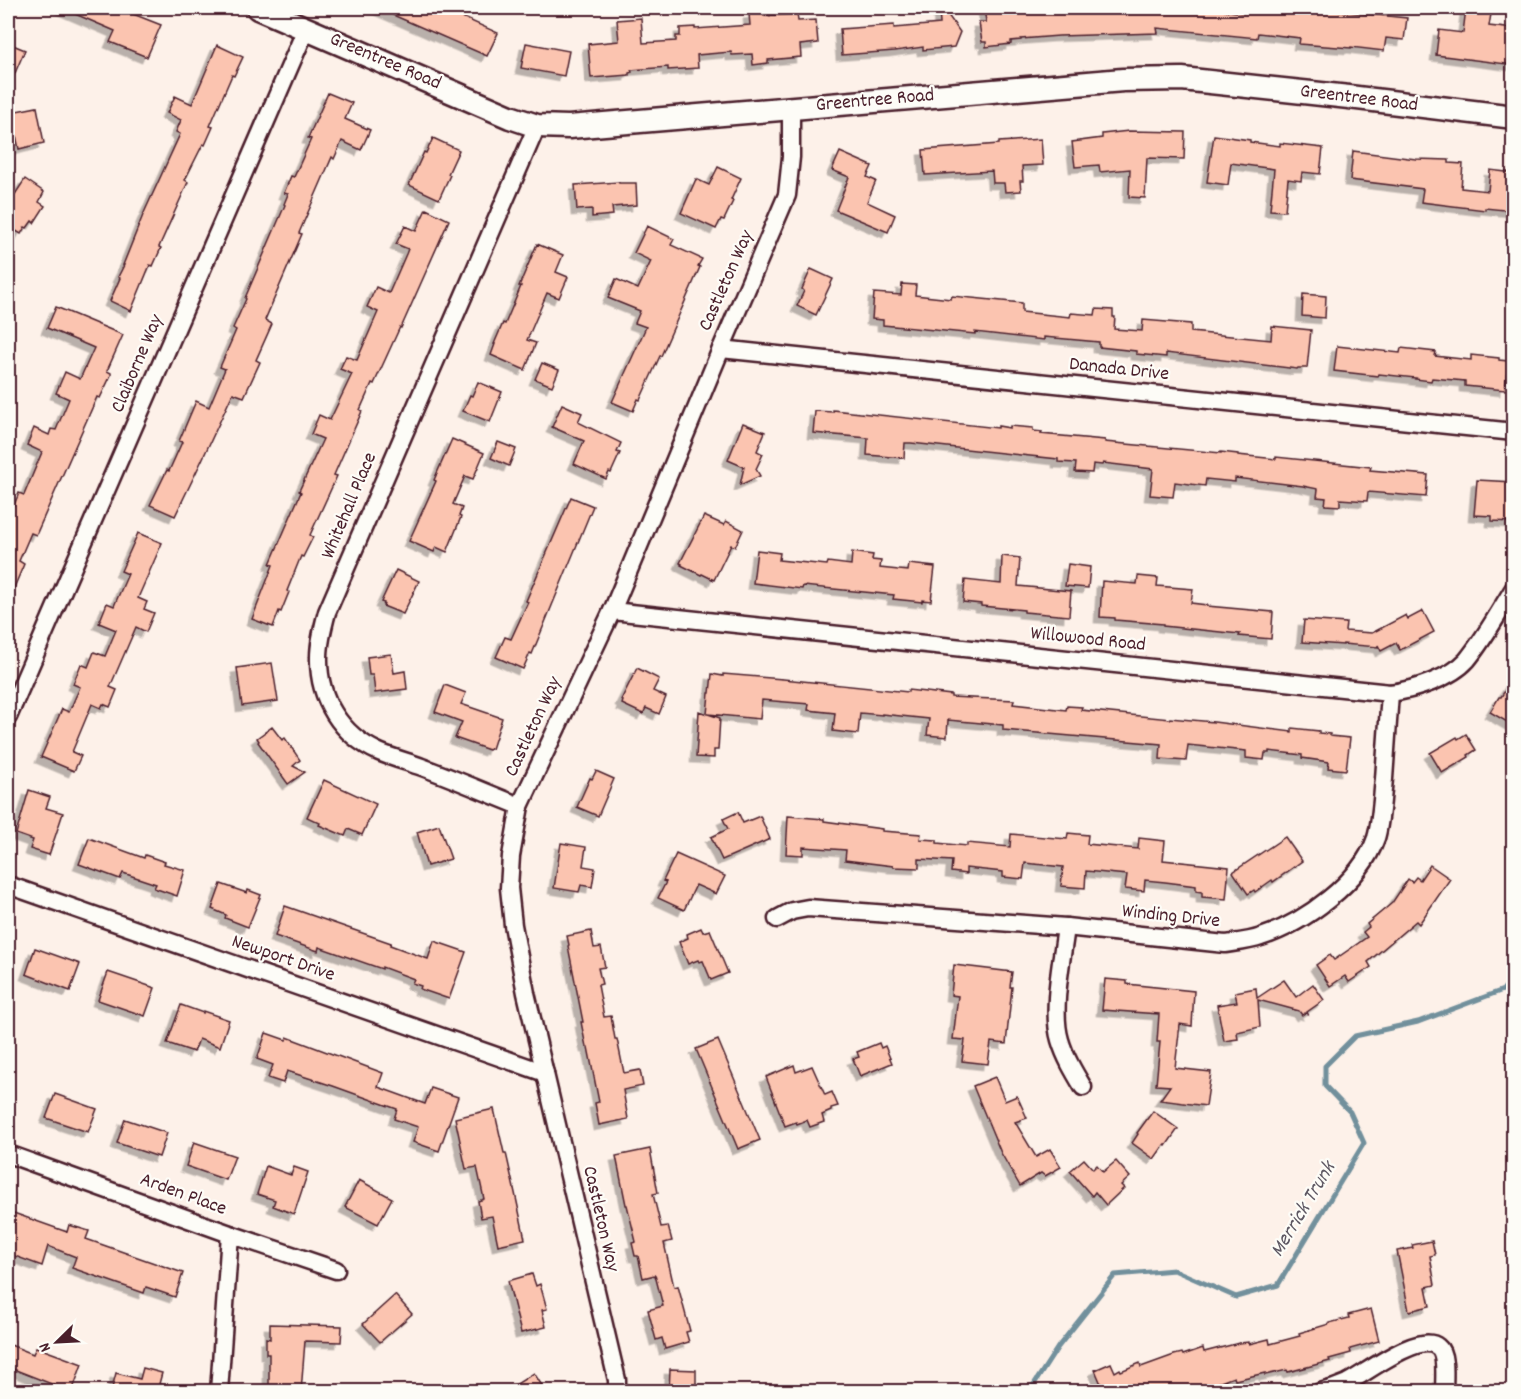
<svg xmlns="http://www.w3.org/2000/svg" width="1521" height="1399" font-family="Dekko,sans-serif">
<style>
.lines{fill:none;stroke-linecap:round;stroke-linejoin:round}
.stream{stroke:#72909c;stroke-width:5}
.building{fill:#fbc4b0;stroke:#4a1f2b;stroke-width:1.5;filter:url(#shadow)}
.street-casing{stroke:#4a1f2b;stroke-width:21}
.secondary-casing{stroke:#4a1f2b;stroke-width:27}
.street{stroke:#fdfcf7;stroke-width:16}
.secondary{stroke:#fdfcf7;stroke-width:22}
.labels{text-anchor:middle;dominant-baseline:central;stroke-width:4.5;stroke-linejoin:round;paint-order:stroke}
.street-label{font-size:20px;fill:#4a1f2b;stroke:#fdfcf7}
.water-label{font-size:21px;font-style:italic;fill:#5e5863;stroke:#fdfcf7}
</style>
<defs>
<filter id="shadow"><feDropShadow dx="-5.5" dy="5.5" stdDeviation="0" flood-color="#0004"/></filter>
</defs>
<rect width="100%" height="100%" fill="#fdf1e9"/>
<filter id="ink" filterUnits="userSpaceOnUse"><feTurbulence type="fractalNoise" baseFrequency=".0167" numOctaves="2"/><feDisplacementMap in="SourceGraphic" scale="12" xChannelSelector="R" yChannelSelector="G"/><feConvolveMatrix kernelMatrix="1 2 1 2 8 2 1 2 1" color-interpolation-filters="sRGB"/></filter>
<g filter="url(#ink)">
<g class="lines">
<polyline class="stream" points="1029,1392 1058,1347 1115,1275 1174,1270 1236,1297 1278,1285 1364,1143 1350,1112 1325,1086 1325,1066 1355,1036 1418,1022 1503,990 1514,976"/>
</g>
<g class="building">
<polygon points="61,8 118,8 161,25 147,57 110,42 115,31"/>
<polygon points="377,8 442,8 498,33 487,56"/>
<polygon points="939,8 943,8 960,32 954,47 923,50 923,47 895,51 842,55 840,29 894,25 894,28 940,24"/>
<polygon points="984,8 1018,8 1018,13 1077,8 1092,8 1092,13 1164,8 1215,8 1214,9 1243,13 1244,8 1309,8 1407,18 1404,40 1386,38 1384,51 1351,47 1351,48 1299,44 1300,38 1258,33 1257,38 1157,28 1158,33 1059,36 1021,39 1021,40 1011,41 1011,44 986,47 986,42 982,42 979,22 986,22"/>
<polygon points="1466,8 1492,8 1489,26 1514,29 1514,65 1436,55 1439,30 1463,33"/>
<polygon points="764,12 764,16 797,14 798,21 816,20 818,43 800,45 801,57 768,60 768,63 753,65 752,54 732,55 731,52 697,55 698,68 668,70 668,67 631,70 632,72 629,73 629,75 591,78 588,44 619,41 617,20 641,18 643,43 676,41 676,36 680,36 680,28 695,27 695,29 750,25 749,14"/>
<polygon points="8,43 25,50 8,89"/>
<polygon points="526,43 569,51 564,76 521,68"/>
<polygon points="217,45 243,57 234,76 232,75 210,126 213,127 205,145 203,144 185,180 188,182 159,247 161,248 153,266 150,265 131,311 110,301 120,278 118,277 124,265 123,265 143,215 180,134 176,132 181,120 167,113 175,96 192,104"/>
<polygon points="328,93 352,103 345,119 370,130 361,150 342,141 334,159 332,157 299,233 302,234 265,320 272,324 256,360 260,362 244,397 233,393 202,460 175,516 150,505 167,470 169,471 182,442 179,441 196,401 209,407 225,369 220,367 236,330 233,328 246,299 245,298 285,205 284,204 288,194 284,193 291,176 294,177 311,139 308,138"/>
<polygon points="37,107 44,143 19,149 11,112"/>
<polygon points="1129,131 1185,132 1184,159 1147,158 1145,198 1129,197 1130,169 1100,172 1099,165 1075,167 1072,142 1102,138 1102,134"/>
<polygon points="1214,135 1250,140 1250,142 1280,146 1280,143 1323,148 1320,174 1302,172 1301,181 1288,179 1285,211 1270,210 1274,169 1231,163 1228,185 1207,182"/>
<polygon points="433,138 459,150 448,174 450,175 439,199 409,185 424,152 426,153"/>
<polygon points="1041,139 1043,165 1022,166 1023,181 1020,181 1021,191 1005,192 1004,183 993,183 992,171 925,175 923,150 999,144 999,142"/>
<polygon points="1353,151 1416,159 1449,160 1449,163 1463,164 1461,188 1488,191 1490,170 1514,173 1514,211 1485,208 1485,210 1421,202 1423,189 1350,180"/>
<polygon points="840,152 872,166 867,177 876,181 867,202 895,215 888,232 836,210 849,177 832,170"/>
<polygon points="718,167 741,178 731,200 733,201 724,220 721,219 716,229 681,213 696,179 709,185"/>
<polygon points="25,179 44,192 39,202 45,206 34,223 32,221 27,228 25,227 21,234 8,226 8,205"/>
<polygon points="619,182 619,183 636,183 637,205 612,207 613,215 592,217 592,209 577,210 575,185"/>
<polygon points="426,209 449,220 401,328 400,327 374,384 372,383 360,410 362,411 334,475 337,476 310,535 313,537 303,557 301,556 287,591 289,592 281,612 279,611 273,627 252,619 273,565 270,564 301,492 299,491 323,439 311,434 319,415 330,420 352,374 340,369 346,356 357,360 378,312 367,307 376,287 389,293 406,254 408,249 396,244 405,226 416,231"/>
<polygon points="647,226 674,239 671,245 702,259 698,266 700,267 661,356 660,356 640,400 638,399 633,411 612,402 646,327 635,323 640,311 608,298 616,279 638,289 651,261 634,253"/>
<polygon points="537,244 563,255 556,272 568,277 559,298 547,293 527,340 536,343 525,370 491,355 495,344 494,344 503,323 505,324 521,286 519,286"/>
<polygon points="811,269 833,279 816,315 797,306 804,291 802,289"/>
<polygon points="902,284 916,285 915,295 951,299 952,296 1022,303 1022,312 1070,317 1071,313 1095,315 1096,309 1113,310 1113,317 1115,317 1114,329 1142,331 1143,320 1191,324 1191,332 1271,340 1272,326 1311,330 1307,368 1298,368 1297,369 1166,353 1166,357 1136,354 1136,351 1099,347 1099,342 1044,337 1044,340 975,332 975,334 883,325 883,320 872,319 874,293 901,295"/>
<polygon points="1303,294 1326,296 1325,318 1302,316"/>
<polygon points="56,307 123,335 107,371 111,373 111,375 100,398 97,397 36,535 31,533 19,561 24,564 8,602 8,519 19,493 24,495 42,452 27,445 34,428 49,435 51,429 56,430 69,399 56,393 65,372 80,379 94,348 47,328"/>
<polygon points="1337,346 1400,353 1401,348 1436,352 1435,356 1471,360 1471,355 1499,358 1499,360 1508,361 1505,390 1465,386 1465,381 1432,378 1431,381 1415,379 1416,378 1379,374 1378,376 1334,371"/>
<polygon points="542,363 559,370 552,386 535,379"/>
<polygon points="478,382 502,392 490,422 463,411 470,395 472,396"/>
<polygon points="562,404 582,413 578,422 621,443 617,452 620,453 611,473 609,472 606,479 574,464 584,441 552,427"/>
<polygon points="833,410 998,428 998,426 1010,428 1010,426 1033,428 1033,431 1042,432 1041,434 1105,440 1105,442 1221,453 1221,452 1238,454 1238,455 1276,459 1276,457 1371,467 1370,470 1428,475 1426,497 1368,492 1367,501 1340,499 1340,506 1325,505 1326,498 1317,497 1318,489 1303,486 1235,478 1235,482 1206,479 1205,486 1175,482 1173,497 1150,495 1153,469 1103,463 1102,465 1093,464 1092,473 1075,472 1076,463 1058,462 1058,459 911,443 905,443 904,458 867,455 868,438 813,433 815,411 833,412"/>
<polygon points="743,423 765,432 757,451 763,454 756,469 760,476 740,485 744,467 728,460"/>
<polygon points="452,439 484,453 473,479 465,476 453,504 462,508 459,516 461,517 447,552 436,547 434,552 409,541 436,481 434,480"/>
<polygon points="498,442 516,449 509,466 491,458"/>
<polygon points="1477,480 1514,482 1512,522 1492,521 1492,516 1474,515"/>
<polygon points="571,497 593,506 532,654 530,653 523,669 496,657 505,637 511,639 528,602 526,601"/>
<polygon points="704,516 724,525 726,521 743,530 735,547 731,545 714,580 702,574 701,575 681,565 682,564 680,563"/>
<polygon points="138,533 162,543 138,598 147,602 144,609 154,613 146,632 136,627 110,687 117,690 110,707 103,704 101,708 92,704 72,752 81,756 74,771 41,757 62,709 69,712 80,687 73,684 81,664 88,667 94,652 105,656 116,630 99,623 107,603 114,606 128,574 121,571"/>
<polygon points="757,550 780,553 779,560 827,565 828,562 851,565 852,552 873,555 872,560 881,561 880,568 908,571 909,564 935,567 931,601 922,600 922,602 893,599 894,595 803,586 802,589 753,583"/>
<polygon points="1002,556 1020,558 1018,586 1071,591 1069,616 1024,612 1024,610 981,606 981,604 963,602 965,580 1001,584"/>
<polygon points="1068,564 1090,567 1088,588 1065,586"/>
<polygon points="396,570 419,581 403,614 383,606 384,603 381,602"/>
<polygon points="1138,576 1158,578 1157,586 1193,589 1191,603 1207,605 1207,606 1273,612 1271,639 1239,636 1240,634 1230,633 1163,626 1163,624 1115,620 1115,618 1100,617 1102,581 1137,584"/>
<polygon points="1423,611 1434,632 1400,650 1396,643 1381,651 1378,645 1378,647 1343,644 1343,645 1302,642 1304,620 1346,623 1345,631 1372,633 1406,615 1408,619"/>
<polygon points="391,654 394,673 405,671 407,689 375,693 373,675 369,675 367,657"/>
<polygon points="272,663 278,701 242,706 237,668"/>
<polygon points="637,668 659,679 653,691 666,697 659,714 646,708 643,714 622,704 623,701 621,700"/>
<polygon points="712,674 723,676 723,674 783,679 908,692 908,690 926,692 951,695 951,697 1014,700 1013,704 1066,710 1067,706 1082,707 1081,710 1170,719 1170,718 1214,722 1292,732 1292,728 1319,731 1319,733 1330,734 1330,736 1350,738 1346,770 1328,768 1329,762 1302,758 1302,755 1269,751 1269,753 1265,753 1264,760 1246,758 1246,751 1188,745 1186,761 1160,759 1161,744 1003,730 1003,725 948,720 947,737 927,735 929,719 882,714 882,715 860,713 858,734 833,731 835,713 808,710 809,704 762,700 760,719 708,714 720,718 718,750 714,750 714,758 696,757 699,711 707,714 709,693 710,693"/>
<polygon points="1514,677 1514,726 1490,712 1499,697 1501,697"/>
<polygon points="445,685 466,693 461,704 502,718 492,749 490,748 489,750 455,738 462,722 435,712"/>
<polygon points="272,727 282,740 285,738 300,760 293,766 305,772 288,784 258,742 259,741 257,738"/>
<polygon points="1466,734 1476,750 1468,755 1469,757 1442,773 1430,753 1457,737 1458,739"/>
<polygon points="596,771 614,779 598,816 577,807 590,778 592,779"/>
<polygon points="324,780 376,804 362,835 348,829 345,836 319,825 320,823 307,817"/>
<polygon points="29,790 50,797 46,808 63,813 49,855 30,849 33,840 16,834"/>
<polygon points="738,812 743,823 760,816 770,839 722,860 711,837 728,829 723,819"/>
<polygon points="788,816 824,819 824,821 882,829 882,831 921,834 920,839 937,840 937,843 967,846 967,843 1010,847 1011,834 1067,839 1068,833 1088,835 1087,844 1138,849 1139,838 1165,841 1163,860 1229,867 1226,899 1202,897 1202,892 1196,891 1196,886 1165,882 1145,880 1144,891 1125,889 1127,875 1086,871 1085,888 1061,886 1063,867 1025,863 1023,879 1003,877 1003,872 966,868 966,874 951,872 952,861 919,859 919,868 893,867 893,866 845,860 846,850 803,847 803,855 786,854"/>
<polygon points="439,825 451,859 427,866 417,832"/>
<polygon points="1285,837 1302,861 1273,882 1272,880 1255,892 1254,890 1248,894 1233,872"/>
<polygon points="89,838 144,858 145,855 165,862 164,864 185,870 177,896 154,888 156,884 123,873 120,879 79,864"/>
<polygon points="561,843 586,847 583,866 595,868 592,887 581,885 579,892 554,888"/>
<polygon points="676,854 725,876 716,894 696,885 684,910 658,898 666,882 663,881"/>
<polygon points="1430,865 1450,879 1419,924 1416,921 1368,962 1371,967 1349,982 1345,976 1330,986 1316,965 1330,955 1334,960 1367,937 1363,932 1369,927 1367,924 1392,903 1408,879 1412,882 1416,877 1420,880"/>
<polygon points="221,884 247,893 248,890 261,895 248,927 225,918 226,915 212,909"/>
<polygon points="285,906 391,943 390,945 428,959 434,941 466,952 449,999 420,989 421,986 412,983 414,979 382,967 382,969 319,947 318,951 275,936"/>
<polygon points="701,928 703,932 710,930 728,973 711,980 703,961 699,962 698,960 688,964 679,942 688,938 687,934"/>
<polygon points="591,931 594,948 601,947 605,967 598,968 602,984 598,985 604,1017 611,1016 615,1039 617,1039 624,1073 640,1070 643,1086 623,1090 628,1119 599,1125 595,1103 599,1102 588,1047 586,1047 581,1022 583,1022 568,946 569,945 567,936"/>
<polygon points="35,948 80,964 70,991 26,974"/>
<polygon points="954,965 1012,972 1010,987 1012,987 1006,1044 991,1042 988,1064 962,1061 965,1040 953,1039 958,996 951,995"/>
<polygon points="108,972 155,988 145,1016 98,1000"/>
<polygon points="1105,979 1127,981 1127,984 1194,991 1192,1026 1180,1024 1175,1068 1211,1072 1206,1106 1160,1100 1170,1086 1156,1085 1160,1042 1157,1042 1159,1014 1102,1010"/>
<polygon points="1284,980 1296,997 1313,984 1324,1000 1307,1012 1308,1014 1305,1013 1302,1015 1299,1011 1258,1000 1260,1027 1237,1032 1238,1039 1224,1041 1217,1005 1237,1002 1235,992 1256,988 1257,998"/>
<polygon points="181,1005 203,1013 203,1011 229,1020 220,1047 199,1039 194,1052 167,1043"/>
<polygon points="266,1033 286,1040 287,1037 383,1073 378,1087 425,1104 431,1088 458,1097 439,1151 413,1142 418,1127 394,1119 397,1109 333,1086 287,1071 283,1083 268,1078 273,1065 257,1059"/>
<polygon points="718,1040 760,1140 738,1149 696,1049"/>
<polygon points="879,1043 881,1048 885,1046 892,1063 860,1076 853,1059 859,1057 857,1052"/>
<polygon points="794,1065 796,1072 812,1066 825,1095 832,1092 838,1106 831,1108 831,1111 822,1115 824,1122 810,1127 807,1120 797,1124 796,1122 785,1126 766,1077"/>
<polygon points="995,1077 1005,1101 1017,1096 1027,1118 1015,1122 1036,1157 1050,1149 1061,1167 1045,1176 1041,1173 1020,1186 1001,1153 973,1086"/>
<polygon points="55,1094 97,1109 88,1132 46,1118"/>
<polygon points="494,1109 504,1153 506,1153 515,1193 525,1239 498,1245 492,1216 481,1218 478,1201 484,1199 477,1167 466,1169 455,1118"/>
<polygon points="1153,1111 1178,1129 1166,1146 1164,1145 1154,1159 1132,1143 1138,1134 1137,1133"/>
<polygon points="125,1119 167,1133 159,1157 117,1143"/>
<polygon points="194,1142 235,1156 226,1180 186,1166"/>
<polygon points="650,1149 658,1193 653,1194 661,1227 668,1226 672,1241 664,1243 674,1287 678,1286 690,1331 686,1332 689,1342 665,1349 662,1338 656,1340 648,1310 663,1306 655,1275 643,1278 638,1256 635,1256 632,1243 636,1242 627,1205 626,1205 616,1156"/>
<polygon points="1084,1159 1093,1169 1097,1165 1103,1172 1116,1161 1130,1177 1121,1185 1124,1188 1106,1205 1095,1192 1092,1196 1070,1171"/>
<polygon points="266,1166 291,1175 294,1167 308,1172 294,1214 273,1206 275,1200 257,1194"/>
<polygon points="359,1180 392,1198 378,1224 345,1207"/>
<polygon points="8,1211 67,1232 69,1225 89,1231 86,1239 183,1273 175,1297 146,1287 144,1293 72,1268 76,1257 48,1246 42,1266 12,1255 8,1246"/>
<polygon points="1432,1241 1435,1255 1430,1256 1435,1285 1426,1287 1430,1306 1409,1311 1397,1251 1413,1248 1412,1245"/>
<polygon points="532,1274 536,1286 540,1284 547,1309 542,1310 546,1327 521,1333 508,1281"/>
<polygon points="395,1295 412,1314 380,1342 363,1324"/>
<polygon points="1371,1309 1379,1341 1350,1349 1351,1353 1329,1359 1330,1361 1288,1372 1287,1370 1265,1375 1265,1373 1235,1380 1234,1377 1204,1388 1203,1385 1184,1392 1106,1392 1103,1384 1101,1384 1095,1370 1111,1363 1115,1372 1120,1369 1121,1371 1140,1363 1141,1367 1174,1355 1182,1353 1183,1355 1203,1348 1204,1352 1239,1343 1249,1342 1249,1344 1269,1339 1270,1344 1300,1336 1299,1333 1329,1324 1329,1323 1349,1318 1348,1315"/>
<polygon points="270,1324 342,1326 341,1342 305,1341 301,1392 269,1392 269,1354 266,1354 266,1338 270,1339"/>
<polygon points="8,1344 33,1354 36,1347 82,1364 72,1392 8,1367"/>
<polygon points="143,1368 162,1373 159,1384 167,1386 166,1392 111,1392 116,1373 140,1379"/>
<polygon points="670,1369 696,1370 696,1392 669,1392"/>
<polygon points="534,1373 546,1392 504,1392"/>
</g>
<g class="lines">
<g class="street-casing">
<g id="street">
<polyline points="721,349 1514,432"/>
<path d="M612 611 1390 693C1414 690 1451 678 1467 660 1485 638 1499 612 1514 588"/>
<polyline points="8,717 306,29"/>
<path d="M520 806C487 793 455 779 422 767 408 762 393 758 379 752 341 735 318 699 319 657 319 642 323 627 327 612L537 126"/>
<polyline points="8,885 545,1073"/>
<path d="M777 919 792 911 808 908 1066 927 1225 944C1238 942 1250 941 1261 937 1304 923 1361 882 1376 838 1381 822 1382 797 1384 779 1386 751 1388 722 1390 693"/>
<path d="M1066 927C1062 960 1051 1010 1060 1040 1065 1057 1074 1072 1083 1087"/>
<polyline points="8,1154 230,1234 336,1270"/>
<polyline points="219,1392 230,1234"/>
<polyline points="617,1392 617,1380 526,993 513,925 509,888 511,856 520,806 612,611 721,349 787,195 791,157 791,108"/>
<path d="M1320 1392C1329 1390 1338 1387 1347 1383 1365 1374 1420 1331 1438 1347 1447 1354 1444 1380 1444 1392"/>
</g>
</g>
<g class="secondary-casing">
<polyline id="secondary" points="258,8 510,117 537,126 569,127 1123,80 1182,79 1349,97 1514,117"/>
</g>
<use href="#street" class="street"/>
<use href="#secondary" class="secondary"/>
</g>
</g>
<g class="labels">
<g class="street-label">
<text transform="translate(385 62) rotate(23)">Greentree Road</text>
<text transform="translate(1359 99) rotate(7)">Greentree Road</text>
<text transform="translate(875 101) rotate(-5)">Greentree Road</text>
<text transform="translate(727 281) rotate(-66)">Castleton Way</text>
<text transform="translate(138 364) rotate(-67)">Claiborne Way</text>
<text transform="translate(1119 370) rotate(6)">Danada Drive</text>
<text transform="translate(350 506) rotate(-67)">Whitehall Place</text>
<text transform="translate(1088 640) rotate(6)">Willowood Road</text>
<text transform="translate(534 727) rotate(-65)">Castleton Way</text>
<text transform="translate(1171 917) rotate(6)">Winding Drive</text>
<text transform="translate(283 959) rotate(19)">Newport Drive</text>
<text transform="translate(183 1195) rotate(20)">Arden Place</text>
<text transform="translate(600 1219) rotate(77)">Castleton Way</text>
</g>
<g class="water-label">
<text transform="translate(1304 1210) rotate(-59)">Merrick Trunk</text>
</g>
</g>
<rect width="1521" height="1399" fill="none" stroke="#fdfcf7" stroke-width="30"/>
<rect x="15" y="15" width="1491" height="1369" fill="none" stroke="#4a1f2b" stroke-width="2" filter="url(#ink)"/>
<g transform="translate(57 1342) rotate(246)" stroke="#fdfcf7" stroke-width="4.5" paint-order="stroke">
<path d="M0-4.5L10 22L0 15L-10 22Z" fill="#4a1f2b"/>
<text y="-9" font-size="16" font-weight="bold" text-anchor="middle" fill="#4a1f2b">N</text>
</g>
</svg>
